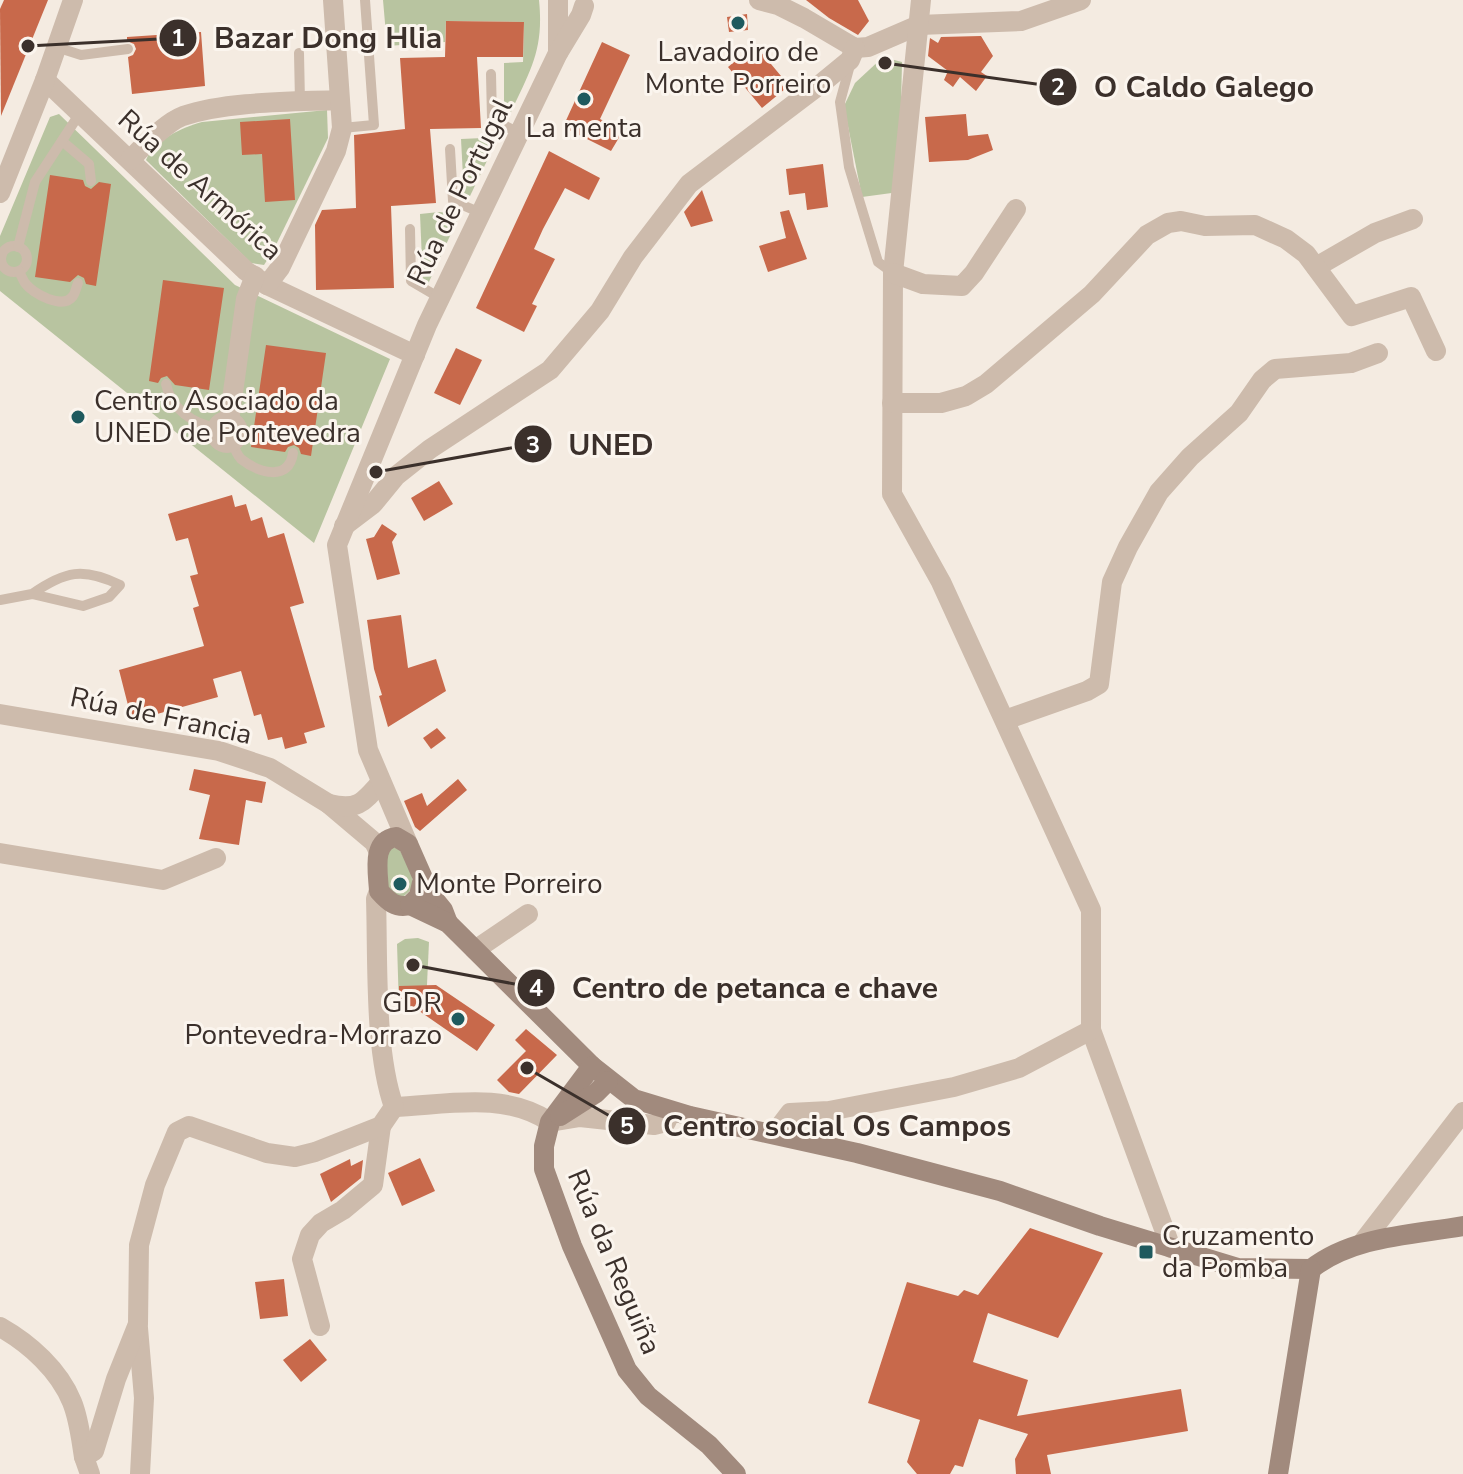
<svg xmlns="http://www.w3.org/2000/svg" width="1463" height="1474" font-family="'Nunito Sans',sans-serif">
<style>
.green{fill:#b8c4a0}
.building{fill:#c8694b}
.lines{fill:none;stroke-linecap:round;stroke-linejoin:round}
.lane{stroke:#cdbbac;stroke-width:10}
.street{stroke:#cdbbac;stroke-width:20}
.secondary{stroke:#a18a7d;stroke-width:20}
.poi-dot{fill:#1f5a5e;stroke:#fbf5ee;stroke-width:3}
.labels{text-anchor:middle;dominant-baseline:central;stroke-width:6;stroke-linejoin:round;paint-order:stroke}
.poi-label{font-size:28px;fill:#3b302b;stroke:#fbf5ee;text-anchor:start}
.street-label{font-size:28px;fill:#3b302b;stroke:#fbf5ee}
.leader{fill:none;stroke:#3b302b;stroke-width:3}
.callout-dot{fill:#3b302b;stroke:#fbf5ee;stroke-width:3}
.mark-label{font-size:24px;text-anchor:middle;font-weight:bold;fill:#fff}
.callout-label{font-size:30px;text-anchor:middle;font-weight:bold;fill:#3b302b;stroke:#fbf5ee;stroke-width:6;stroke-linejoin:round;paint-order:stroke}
</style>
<rect width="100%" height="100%" fill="#f4ebe1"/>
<g class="green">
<path d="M383 0H539C544 49 531 69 511 112L504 110V63L523 62 524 22 446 21 445 42 387 46Z"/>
<polygon points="883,57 902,62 899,192 862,197 844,106 855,83"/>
<path d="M327 110 328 138 273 251 264 265 251 263 146 160C154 140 183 127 202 122Z"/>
<polygon points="59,114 235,285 390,359 314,543 0,291 0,236 50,117"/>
<polygon points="483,138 497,140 470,196 464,195 461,139"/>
<polygon points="439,212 460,214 428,284 423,283 420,214"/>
<polygon points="393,847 400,850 412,875 413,888 404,896 397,897 388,889 386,855"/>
<polygon points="418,938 429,942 426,1005 399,1007 397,944 405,939"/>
</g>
<g class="building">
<polygon points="4,0 48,0 1,116 0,9"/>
<polygon points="806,0 858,0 869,21 858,35 829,18"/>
<polygon points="747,14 748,30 729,32 727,17"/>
<polygon points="446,21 524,22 523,57 477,57 481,128 430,129 436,203 391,206 394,288 316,290 315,225 322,210 356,208 354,135 405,129 400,58 445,57"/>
<polygon points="201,32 205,86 132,94 128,57 133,55 136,49 134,44 127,41 127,37"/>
<polygon points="981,36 993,56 981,72 987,76 976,91 960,77 953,87 944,80 948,71 928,56 930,38 938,43 941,37"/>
<polygon points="602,42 630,55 600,119 623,131 611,151 563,127"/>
<polygon points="755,45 781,76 777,79 785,89 762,108 728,67"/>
<polygon points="966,114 968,136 988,134 993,150 968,160 929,162 925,117"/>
<polygon points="290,119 295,200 265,202 262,154 242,155 240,122"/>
<polygon points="549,151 600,178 589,200 565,188 543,229 534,249 555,259 532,304 537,306 524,332 476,308"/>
<polygon points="823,164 828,207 807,210 805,193 789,195 786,169"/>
<polygon points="50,175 83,180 85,186 91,189 99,182 111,184 96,286 86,284 84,278 78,275 70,282 35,277"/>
<polygon points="702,190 713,221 691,227 684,212"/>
<polygon points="789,210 807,259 768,272 759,246 786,238 780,212"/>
<polygon points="163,280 224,288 209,390 175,385 167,376 161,378 158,383 149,381"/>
<polygon points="266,345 326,353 311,456 301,454 299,448 294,445 288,447 285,452 251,447"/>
<polygon points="456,348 482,360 460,405 434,393"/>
<polygon points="439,481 453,504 424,521 411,498"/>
<polygon points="232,495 235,507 246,504 251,521 262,517 268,538 284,533 304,603 290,607 325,727 304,733 307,743 285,749 282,737 268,740 261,714 254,716 241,671 213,679 218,697 132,721 119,670 204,646 193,608 199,606 190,576 198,574 188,538 176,541 168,514"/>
<polygon points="382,524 397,534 392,542 400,574 377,580 366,539 374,537"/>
<polygon points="401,615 408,668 436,659 446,691 388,727 379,696 382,695 374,669 367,620"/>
<polygon points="437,728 446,738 431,749 423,738"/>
<polygon points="194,769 266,782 262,803 246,800 239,845 199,839 210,795 189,790"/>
<polygon points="458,779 467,790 420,831 415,827 404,801 422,793 427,806"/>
<polygon points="436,985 495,1025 477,1051 412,1006 399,1007 399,986"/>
<polygon points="526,1029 557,1055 519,1094 509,1092 497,1080 526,1051 515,1040"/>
<polygon points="420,1158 435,1191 402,1206 388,1173"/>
<polygon points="350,1159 351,1166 363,1160 361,1178 331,1202 320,1174"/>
<polygon points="1030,1228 1103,1253 1058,1338 988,1313 973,1362 1028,1380 1017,1416 1181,1389 1188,1431 1047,1455 1051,1474 1016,1474 1015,1459 1028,1434 979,1419 963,1467 955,1465 950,1474 917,1474 907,1462 920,1420 868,1403 907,1282 958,1296 964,1290 978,1295"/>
<polygon points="284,1279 288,1316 260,1319 255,1282"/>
<polygon points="310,1339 327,1360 301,1382 283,1360"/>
</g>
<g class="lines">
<g class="lane">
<polyline points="56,47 81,55 128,49"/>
<polyline points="299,53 300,102"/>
<polyline points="850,65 840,102 849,167 878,262 893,273"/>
<polyline points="491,74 492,119 519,133"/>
<polyline points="342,128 374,125 365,0"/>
<polyline points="62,141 89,164 91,181"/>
<polyline points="450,149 453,201 481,213"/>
<polyline points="410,229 411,281 440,298"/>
<circle cx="14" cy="259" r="13"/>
<polyline points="18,247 35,182 80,113"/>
<path d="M19 271C21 275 23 280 25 283 33 294 63 310 73 296 76 292 76 287 78 283"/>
<path d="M166 384C171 409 193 424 217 428"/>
<path d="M232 441C234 447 237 455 241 459 259 473 289 482 293 453"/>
<path d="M0 600 32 594 83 606 109 597 120 585C83 567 65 571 32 594"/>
</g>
<g class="street">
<polyline points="759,0 778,5 804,18 855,48 868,47 919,25 1021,21 1081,0"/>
<polyline points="921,0 893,273 892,494 941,582 1091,910 1091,1030 1171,1248"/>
<polyline points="558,53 558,0"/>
<polyline points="45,80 246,271 267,285 415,355"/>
<path d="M130 160C142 147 167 122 183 116 228 101 291 102 339 100"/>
<polyline points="0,193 45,80 73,0"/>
<polyline points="1316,267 1375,233 1413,219"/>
<polyline points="893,273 923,284 962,286 974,273 1016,209"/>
<polyline points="267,285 280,268 336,151 342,128 333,0"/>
<polyline points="892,403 941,403 966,396 986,384 1092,294 1147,235 1168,223 1181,221 1205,226 1255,225 1286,239 1306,254 1352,316 1411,297 1436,351"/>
<polyline points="229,421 246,299 255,276"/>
<circle cx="227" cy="432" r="11"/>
<polyline points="344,526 373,504 396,476 430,449 550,370 600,311 633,257 689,184 822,83 850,60 855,48"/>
<polyline points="0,714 219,751 270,768 329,804 374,842 378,850"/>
<polyline points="1005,720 1087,691 1099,684 1112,582 1128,547 1159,492 1190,457 1239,413 1262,380 1275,369 1351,363 1378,353"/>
<path d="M329 804C357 811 363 803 381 782"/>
<polyline points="408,844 368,750 337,545 427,325 558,53 581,15 584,6"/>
<polyline points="0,853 163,880 216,858"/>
<path d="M379 891 376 899C378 960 374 1051 394 1107 446 1105 504 1091 550 1122L580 1117 654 1125 666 1122 671 1111"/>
<polyline points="475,950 528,914"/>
<polyline points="774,1134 790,1113 829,1111 954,1087 1019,1068 1091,1030"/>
<polyline points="1362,1243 1463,1112"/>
<polyline points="320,1326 302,1259 310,1235 321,1223 343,1210 373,1185 381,1126"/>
<path d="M0 1327C30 1344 59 1370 72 1402 79 1419 81 1439 84 1457"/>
<polyline points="138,1328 144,1398 140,1474"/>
<polyline points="90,1474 84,1457 94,1451 116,1379 138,1324 139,1245 155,1185 177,1132 189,1126 267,1153 295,1157 315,1152 381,1126 394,1107"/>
</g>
<g class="secondary">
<path d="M423 878 419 896 410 905C396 909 388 901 379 891 378 871 371 841 396 837L408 844 430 894 443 910 448 923"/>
<polyline points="410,905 448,923 592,1066 634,1099 690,1116 857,1153 1000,1191 1100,1226 1238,1268 1311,1269"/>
<polyline points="592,1066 550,1122 544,1146 544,1169 572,1246 627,1370 648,1396 709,1445 736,1474"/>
<polyline points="560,1116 596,1093 608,1081"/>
<path d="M1311 1269C1353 1236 1412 1235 1463 1226"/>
<polyline points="1278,1474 1311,1269"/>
</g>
</g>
<g class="poi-dot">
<circle cx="738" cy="23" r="8"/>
<circle cx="584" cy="99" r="8"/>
<circle cx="78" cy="417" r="8"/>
<circle cx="400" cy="884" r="8"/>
<circle cx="458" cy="1019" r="8"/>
<rect x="1138" y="1244" width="16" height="16" rx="4"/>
</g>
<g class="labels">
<g class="poi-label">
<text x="738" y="52" text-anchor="middle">Lavadoiro de<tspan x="738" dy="32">Monte Porreiro</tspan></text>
<text x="584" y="128" text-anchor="middle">La menta</text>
<text x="94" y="401">Centro Asociado da<tspan x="94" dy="32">UNED de Pontevedra</tspan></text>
<text x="416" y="884">Monte Porreiro</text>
<text x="442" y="1003" text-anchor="end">GDR<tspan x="442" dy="32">Pontevedra-Morrazo</tspan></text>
<text x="1162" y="1236">Cruzamento<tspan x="1162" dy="32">da Pomba</tspan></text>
</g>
<g class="street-label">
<text transform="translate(200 185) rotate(42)">Rúa de Armórica</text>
<text transform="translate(460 192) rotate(-64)">Rúa de Portugal</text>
<text transform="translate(161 716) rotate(12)">Rúa de Francia</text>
<text transform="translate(614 1262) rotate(67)">Rúa da Reguiña</text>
</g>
</g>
<path class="leader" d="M28 46L178 38M885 63L1058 87M376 472L533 444M413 965L536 988M527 1068L627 1126"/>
<g class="callout-dot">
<circle cx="28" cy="46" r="8"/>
<circle cx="885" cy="63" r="8"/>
<circle cx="376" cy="472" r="8"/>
<circle cx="413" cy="965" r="8"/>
<circle cx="527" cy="1068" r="8"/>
<circle cx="178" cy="38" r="20"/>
<circle cx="1058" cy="87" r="20"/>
<circle cx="533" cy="444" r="20"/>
<circle cx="536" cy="988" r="20"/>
<circle cx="627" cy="1126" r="20"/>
</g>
<g class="mark-label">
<text x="178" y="46">1</text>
<text x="1058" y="95">2</text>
<text x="533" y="453">3</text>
<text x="536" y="996">4</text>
<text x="627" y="1134">5</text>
</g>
<g class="callout-label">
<text x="328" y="48">Bazar Dong Hlia</text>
<text x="1204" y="97">O Caldo Galego</text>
<text x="611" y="455">UNED</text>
<text x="755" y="998">Centro de petanca e chave</text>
<text x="837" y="1136">Centro social Os Campos</text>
</g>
</svg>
